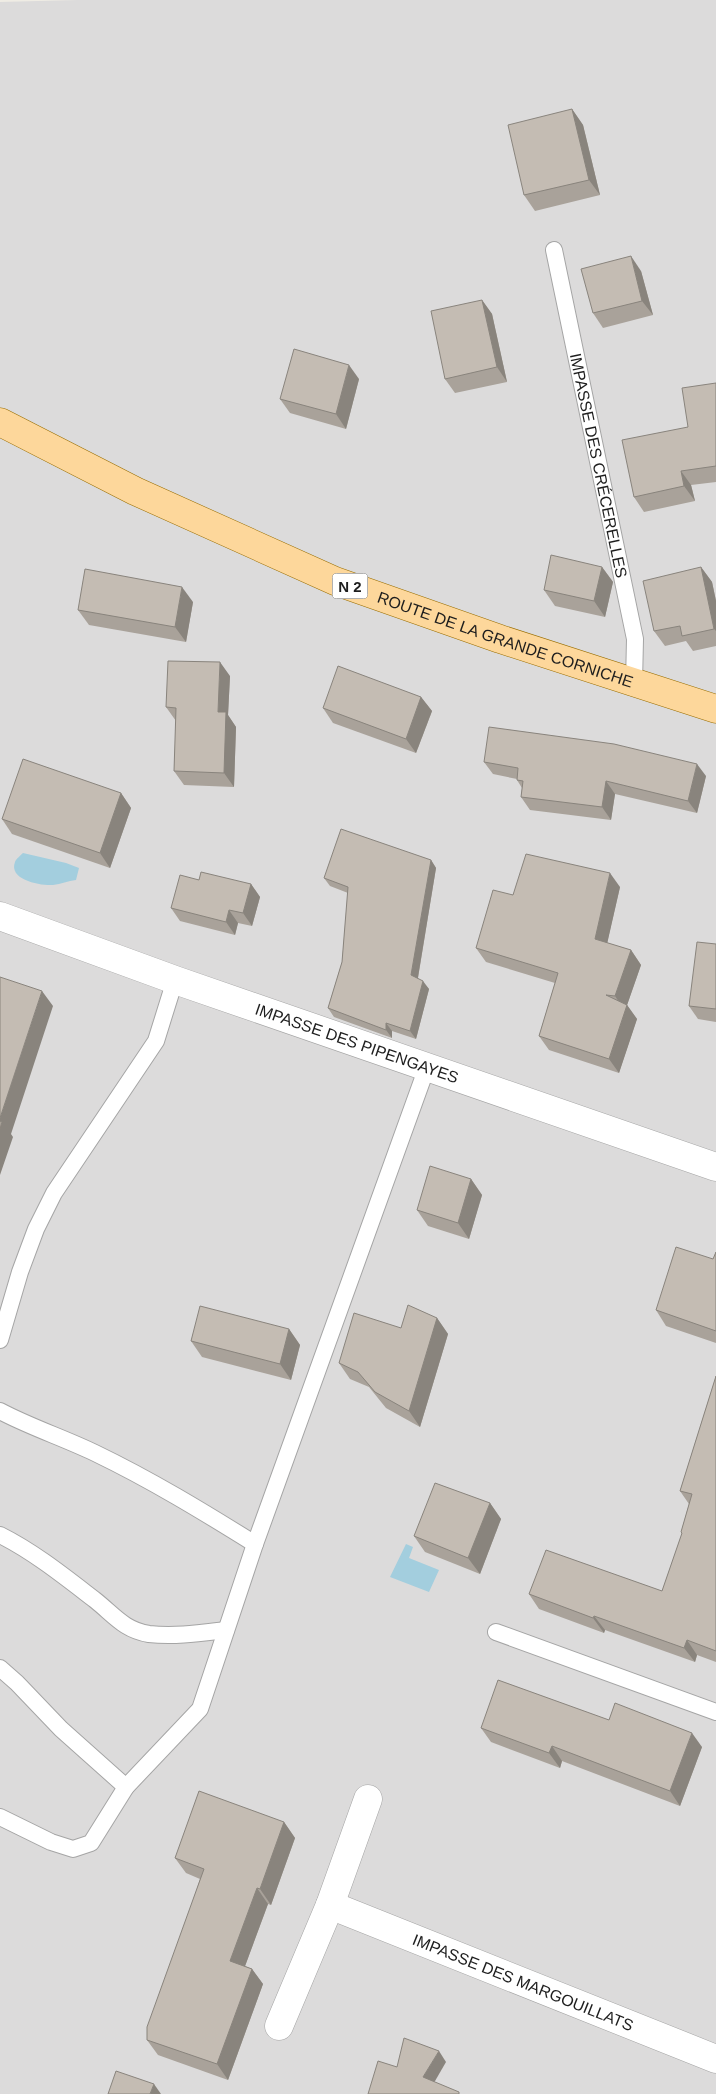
<svg xmlns="http://www.w3.org/2000/svg" width="716" height="2094" font-family="Arial,sans-serif">
<style>
.residential{fill:#dcdbdb}
.water{fill:#a3cede}
.lines{fill:none;stroke-linecap:round;stroke-linejoin:round}
.service-casing{stroke:#a5a5a5;stroke-width:18}
.minor-casing{stroke:#a5a5a5;stroke-width:29}
.primary-casing{stroke:#986d00;stroke-width:29}
.service{stroke:#fff;stroke-width:16}
.minor{stroke:#fff;stroke-width:28}
.primary{stroke:#fdd79b;stroke-width:28}
.wall{fill:#a9a29a}
.shaded-wall{fill:#89847d}
.building{fill:#c4bcb3;stroke:#89847d}
.labels{text-anchor:middle;dominant-baseline:central;stroke-width:4.5;stroke-linejoin:round;paint-order:stroke}
.shield{fill:#fff;stroke:#626262;stroke-width:1}
.shield-label{font-size:15px;font-weight:bold;fill:#1e1e1e}
.street-label{font-size:16px;fill:#1e1e1e;stroke:#fff}
</style>
<rect width="100%" height="100%" fill="#efece4"/>
<polygon class="residential" points="77,0 716,0 716,2094 0,2094 0,2"/>
<g class="water">
<path d="M23 853 66 863 79 868 76 880C68 881 61 884 53 885 41 886 8 880 15 862 16 859 21 855 23 853Z"/>
<polygon points="406,1544 413,1547 409,1558 439,1570 429,1592 390,1577"/>
</g>
<g class="lines">
<g class="service-casing">
<g id="service">
<path id="s1" d="M554 250 635 639 634 683"/>
<polyline points="0,1340 20,1272 36,1229 54,1193 156,1041 175,980"/>
<path d="M0 1411C30 1427 64 1438 95 1453 151 1480 202 1511 255 1544"/>
<path d="M0 1535C34 1552 65 1577 95 1600 114 1615 124 1630 149 1634 175 1637 201 1633 226 1630"/>
<polyline points="496,1632 716,1712"/>
<polyline points="0,1668 17,1683 61,1729 126,1787"/>
<polyline points="0,1817 51,1842 73,1849 91,1843 126,1787 200,1709 255,1544 427,1067"/>
</g>
</g>
<g class="minor-casing">
<g id="minor">
<path id="s2" d="M0 916 175 980 716 1167"/>
<path id="s3" d="M330 1905 716 2059"/>
<polyline points="279,2026 330,1905 368,1799"/>
</g>
</g>
<g class="primary-casing">
<g id="primary">
<path id="s4" d="M0 422 135 491 335 581 500 639 716 709"/>
</g>
</g>
<use href="#service" class="service"/>
<use href="#minor" class="minor"/>
<use href="#primary" class="primary"/>
</g>
<g class="wall">
<polygon points="572,109 583,125 600,195 535,211 524,195"/>
<polygon points="641,271 653,315 603,328 593,313"/>
<polygon points="482,300 492,314 507,382 455,393 445,379"/>
<polygon points="359,379 346,429 290,413 280,399"/>
<polygon points="716,383 716,482 691,485 695,501 644,512 634,497 688,427"/>
<polygon points="602,567 613,582 605,617 555,606 544,590"/>
<polygon points="701,567 712,582 716,601 716,646 693,651 686,641 665,646 654,631"/>
<polygon points="193,602 186,642 89,625 78,610"/>
<polygon points="230,676 228,715 236,727 234,787 184,785 174,771 176,721 166,707"/>
<polygon points="421,697 432,711 416,753 333,723 323,708"/>
<polygon points="484,762 706,776 697,813 615,794 611,820 530,810 521,797 522,788 517,780 517,779 493,774"/>
<polygon points="121,793 131,808 110,868 12,834 2,819"/>
<polygon points="431,860 436,868 418,978 429,989 416,1039 392,1031 392,1038 334,1017 328,1008 342,962 348,893 330,886 324,878"/>
<polygon points="199,880 251,884 260,897 252,926 238,923 235,935 180,921 171,908"/>
<polygon points="620,887 607,943 631,950 641,965 627,1005 637,1019 619,1073 549,1050 539,1036 555,983 486,962 476,948 513,895"/>
<polygon points="716,944 716,1022 698,1019 689,1006"/>
<polygon points="471,1179 482,1195 469,1239 428,1226 417,1210"/>
<polygon points="716,1252 716,1343 666,1326 656,1310 713,1259"/>
<polygon points="437,1318 448,1334 420,1427 386,1408 369,1387 350,1379 339,1363"/>
<polygon points="289,1329 300,1345 291,1380 202,1357 191,1341"/>
<polygon points="716,1376 716,1662 697,1655 695,1662 605,1630 604,1633 539,1609 529,1594 662,1591 682,1534 681,1532 689,1504 680,1491"/>
<polygon points="490,1503 501,1519 480,1574 425,1552 414,1536"/>
<polygon points="609,1720 702,1747 680,1806 562,1761 560,1768 491,1742 481,1728"/>
<polygon points="284,1822 295,1838 271,1905 268,1904 245,1966 252,1969 263,1984 228,2080 158,2055 147,2040 200,1879 186,1873 175,1858"/>
</g>
<g class="shaded-wall">
<polygon points="572,109 583,125 600,195 589,180"/>
<polygon points="631,256 641,271 653,315 642,301"/>
<polygon points="482,300 492,314 507,382 497,367"/>
<polygon points="349,365 359,379 346,429 336,414"/>
<polygon points="681,471 691,485 695,501 684,486"/>
<polygon points="602,567 613,582 605,617 594,601"/>
<polygon points="701,567 712,582 716,601 716,631 714,629"/>
<polygon points="182,587 193,602 186,642 175,627"/>
<polygon points="220,662 230,676 228,715 236,727 234,787 224,773 218,712"/>
<polygon points="421,697 432,711 416,753 406,739"/>
<polygon points="697,764 706,776 697,813 688,801"/>
<polygon points="606,781 615,794 611,820 602,807"/>
<polygon points="121,793 131,808 110,868 100,853"/>
<polygon points="431,860 436,868 417,983 411,975"/>
<polygon points="610,873 620,887 605,953 595,939"/>
<polygon points="251,884 260,897 252,926 243,913"/>
<polygon points="229,910 238,923 235,935 226,922"/>
<polygon points="631,950 641,965 625,1011 615,996"/>
<polygon points="423,981 429,989 416,1039 410,1031"/>
<polygon points="42,991 53,1006 11,1134 13,1137 0,1175 0,1118"/>
<polygon points="627,1005 637,1019 619,1073 609,1059"/>
<polygon points="386,1023 392,1031 392,1038 386,1030"/>
<polygon points="471,1179 482,1195 469,1239 458,1223"/>
<polygon points="437,1318 448,1334 420,1427 409,1411"/>
<polygon points="289,1329 300,1345 291,1380 280,1364"/>
<polygon points="490,1503 501,1519 480,1574 468,1558"/>
<polygon points="594,1616 605,1630 604,1633 593,1618"/>
<polygon points="687,1640 697,1655 695,1662 684,1648"/>
<polygon points="692,1733 702,1747 680,1806 670,1791"/>
<polygon points="552,1746 562,1761 560,1768 549,1753"/>
<polygon points="284,1822 295,1838 271,1905 260,1889"/>
<polygon points="257,1888 268,1904 241,1977 230,1961"/>
<polygon points="252,1969 263,1984 228,2080 217,2064"/>
<polygon points="439,2051 446,2062 431,2088 423,2077"/>
<polygon points="154,2084 161,2094 150,2094"/>
</g>
<g class="building">
<polygon points="572,109 589,180 524,195 508,125"/>
<polygon points="631,256 642,301 593,313 581,269"/>
<polygon points="482,300 497,367 445,379 431,311"/>
<polygon points="294,349 349,365 336,414 280,399"/>
<polygon points="716,383 716,466 681,471 684,486 634,497 622,440 688,427 682,388"/>
<polygon points="551,555 602,567 594,601 544,590"/>
<polygon points="701,567 714,629 682,636 680,626 654,631 643,581"/>
<polygon points="85,569 182,587 175,627 78,610"/>
<polygon points="168,661 220,662 218,712 226,712 224,773 174,771 176,708 166,707"/>
<polygon points="338,666 421,697 406,739 323,708"/>
<polygon points="489,727 614,744 697,764 688,801 606,781 602,807 521,797 523,781 517,780 518,768 484,762"/>
<polygon points="23,759 121,793 100,853 2,819"/>
<polygon points="341,829 431,860 411,975 423,981 410,1031 386,1023 386,1030 328,1008 342,962 348,887 324,878"/>
<polygon points="526,854 610,873 595,939 631,950 615,996 606,995 627,1005 609,1059 539,1036 558,973 476,948 493,890 513,895"/>
<polygon points="201,872 251,884 243,913 229,910 226,922 171,908 180,875 199,880"/>
<polygon points="697,942 716,944 716,1009 689,1006"/>
<polygon points="0,977 42,991 0,1118"/>
<polygon points="0,1121 2,1122 0,1129"/>
<polygon points="430,1166 471,1179 458,1223 417,1210"/>
<polygon points="676,1247 713,1259 716,1252 716,1331 656,1310"/>
<polygon points="408,1305 437,1318 409,1411 375,1392 358,1372 339,1363 354,1313 401,1328"/>
<polygon points="200,1306 289,1329 280,1364 191,1341"/>
<polygon points="716,1376 716,1651 687,1640 684,1648 594,1616 593,1618 529,1594 546,1550 662,1591 682,1533 681,1532 692,1494 680,1491"/>
<polygon points="435,1483 490,1503 468,1558 414,1536"/>
<polygon points="498,1680 609,1720 615,1703 692,1733 670,1791 552,1746 549,1753 481,1728"/>
<polygon points="199,1791 284,1822 260,1889 257,1888 230,1961 252,1969 217,2064 147,2040 147,2027 204,1869 175,1858"/>
<polygon points="404,2038 439,2051 423,2077 459,2092 459,2094 368,2094 378,2061 397,2067"/>
<polygon points="116,2071 154,2084 150,2094 108,2094"/>
</g>
<g class="labels">
<rect class="shield" x="332.5" y="573.5" width="35" height="25" rx="4"/>
<g class="shield-label">
<text x="350" y="586">N 2</text>
</g>
<g class="street-label">
<text stroke="none"><textPath href="#s1" startOffset="220">IMPASSE DES CRÉCERELLES</textPath></text>
<text stroke="none"><textPath href="#s4" startOffset="551">ROUTE DE LA GRANDE CORNICHE</textPath></text>
<text stroke="none"><textPath href="#s2" startOffset="379">IMPASSE DES PIPENGAYES</textPath></text>
<text stroke="none"><textPath href="#s3" startOffset="208">IMPASSE DES MARGOUILLATS</textPath></text>
</g>
</g>
</svg>
